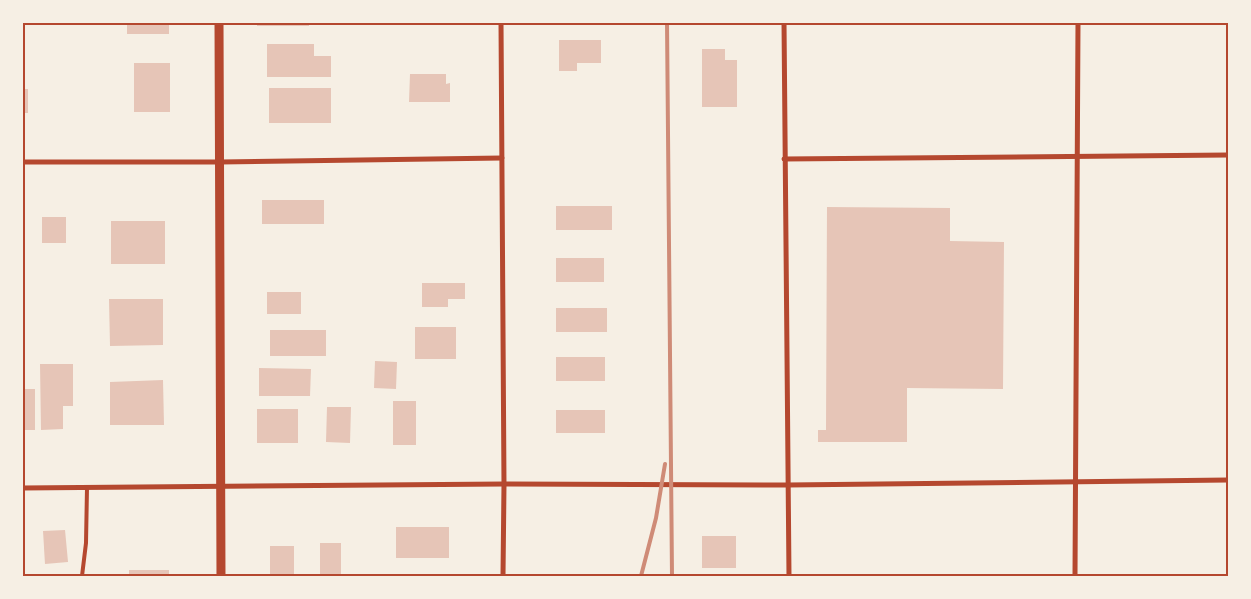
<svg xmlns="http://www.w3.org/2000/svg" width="1251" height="599" font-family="Cabin,sans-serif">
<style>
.building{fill:#e6c5b7}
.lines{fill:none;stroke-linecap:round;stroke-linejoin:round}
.service{stroke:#b5482f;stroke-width:4}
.minor{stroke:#b5482f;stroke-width:5}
.tertiary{stroke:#b5482f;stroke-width:9}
.rail{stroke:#cf8b77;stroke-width:4}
.neatline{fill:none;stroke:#b5482f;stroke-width:2}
</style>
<rect width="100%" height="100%" fill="#f6efe4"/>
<g class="building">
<rect x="127" y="22" width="42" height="12"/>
<rect x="257" y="22" width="52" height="4"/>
<polygon points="559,40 601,40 601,63 577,63 577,71 559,71"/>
<polygon points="267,44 314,44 314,56 331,56 331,77 267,77"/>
<polygon points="702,49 725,49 725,60 737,60 737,107 702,107"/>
<rect x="134" y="63" width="36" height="49"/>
<polygon points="410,74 446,74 446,84 450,83 450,102 409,102"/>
<rect x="269" y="88" width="62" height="35"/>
<rect x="22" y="89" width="6" height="24"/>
<rect x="262" y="200" width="62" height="24"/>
<rect x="556" y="206" width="56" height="24"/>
<polygon points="827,207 950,208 950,241 1004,242 1003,389 907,388 907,442 818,442 818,430 826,430"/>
<rect x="42" y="217" width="24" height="26"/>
<rect x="111" y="221" width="54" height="43"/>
<rect x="556" y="258" width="48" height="24"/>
<polygon points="422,283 465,283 465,299 448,299 448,307 422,307"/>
<rect x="267" y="292" width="34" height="22"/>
<polygon points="109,299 163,299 163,345 110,346"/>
<rect x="556" y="308" width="51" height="24"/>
<rect x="415" y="327" width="41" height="32"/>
<rect x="270" y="330" width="56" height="26"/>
<rect x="556" y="357" width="49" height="24"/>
<polygon points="375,361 397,362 396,389 374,388"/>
<polygon points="40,364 73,364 73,406 63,406 63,429 41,430"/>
<polygon points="259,368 311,369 310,396 259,396"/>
<polygon points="163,380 164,425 110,425 110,382"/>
<rect x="22" y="389" width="13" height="41"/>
<rect x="393" y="401" width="23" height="44"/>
<polygon points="327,407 351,407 350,443 326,442"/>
<rect x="257" y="409" width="41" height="34"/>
<rect x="556" y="410" width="49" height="23"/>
<rect x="396" y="527" width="53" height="31"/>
<polygon points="65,530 68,562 45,564 43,531"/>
<rect x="702" y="536" width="34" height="32"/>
<rect x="320" y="543" width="21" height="31"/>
<rect x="270" y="546" width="24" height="30"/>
<rect x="129" y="570" width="40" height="6"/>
</g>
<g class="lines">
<polyline class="service" points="82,576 86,543 87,488"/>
<g class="minor">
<polyline points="501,22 504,484 503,576"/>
<polyline points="784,22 789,576"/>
<polyline points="784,159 1228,155"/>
<polyline points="22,162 220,162 502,158"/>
<polyline points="22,488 504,484 788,485 1228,480"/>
<polyline points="1075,576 1078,22"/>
</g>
<polyline class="tertiary" points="219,22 221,576"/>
<g class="rail">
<polyline points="667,22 672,576"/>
<polyline points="641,576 656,518 665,464"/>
</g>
</g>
<rect width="1251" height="599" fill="none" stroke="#f6efe4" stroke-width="48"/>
<rect x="24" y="24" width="1203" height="551" class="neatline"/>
</svg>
